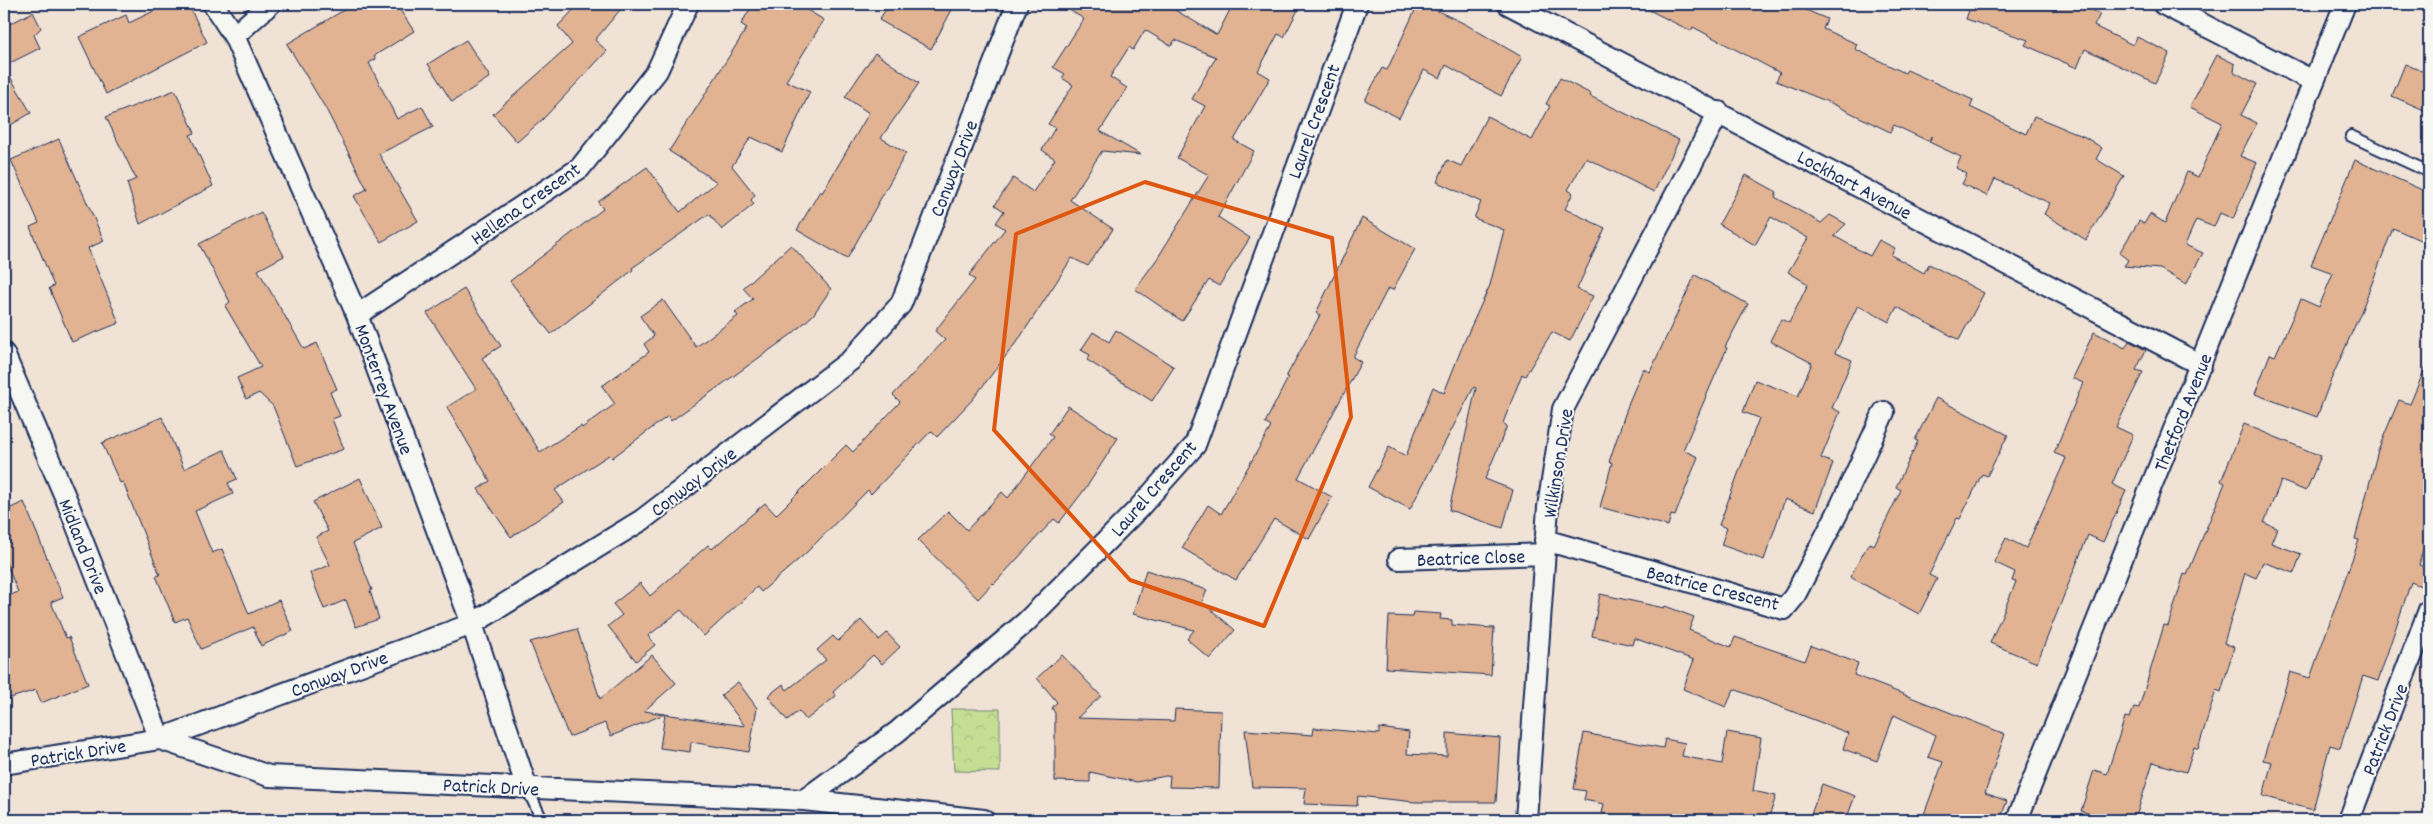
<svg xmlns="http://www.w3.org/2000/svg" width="2433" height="824" font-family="Dekko,sans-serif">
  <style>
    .park { fill: url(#park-crowns); stroke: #708679 }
    .building { fill: #e1b392; stroke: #1b2f5e }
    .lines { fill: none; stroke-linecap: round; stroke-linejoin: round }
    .lane-casing { stroke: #1b2f5e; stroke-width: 14 }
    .street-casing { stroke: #1b2f5e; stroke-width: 24 }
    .lane { stroke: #f6f6f2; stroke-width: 10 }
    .street { stroke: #f6f6f2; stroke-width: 20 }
    .marked { fill: none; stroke: #de5710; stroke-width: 4; stroke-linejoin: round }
    .labels { text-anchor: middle; stroke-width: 4; stroke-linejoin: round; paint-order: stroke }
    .street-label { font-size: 20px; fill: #1b2f5e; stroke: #f6f6f2 }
  </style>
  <defs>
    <pattern id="park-crowns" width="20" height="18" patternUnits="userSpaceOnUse" patternTransform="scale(1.25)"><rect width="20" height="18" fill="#c6de94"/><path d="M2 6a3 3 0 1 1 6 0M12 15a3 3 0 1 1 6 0" fill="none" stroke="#aabf82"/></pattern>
  </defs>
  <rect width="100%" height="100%" fill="#f0e2d5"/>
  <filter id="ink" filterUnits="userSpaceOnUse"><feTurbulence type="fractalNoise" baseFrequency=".02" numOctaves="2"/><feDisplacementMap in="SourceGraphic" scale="10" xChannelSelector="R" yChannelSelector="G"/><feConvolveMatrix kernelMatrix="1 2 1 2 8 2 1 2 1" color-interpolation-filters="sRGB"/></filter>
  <g filter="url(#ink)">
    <!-- park -->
    <path class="park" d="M 951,709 L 1000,709 L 1000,772 L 954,771 Z"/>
    <!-- building -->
    <path class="building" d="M 168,4 L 188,4 L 207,42 L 106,94 L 79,37 L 126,15 L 129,23 Z
      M 354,4 L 396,4 L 414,31 L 374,56 L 376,59 L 369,63 L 397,119 L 422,106 L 433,127 L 379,154 L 418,221 L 381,242 L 354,196 L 367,189 L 326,109 L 287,44 Z
      M 579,4 L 625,4 L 595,40 L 607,51 L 542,120 L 517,142 L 493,114 L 572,44 L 558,26 Z
      M 753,4 L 797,4 L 824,20 L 786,81 L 810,92 L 782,152 L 751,137 L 732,166 L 755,195 L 751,200 L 754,204 L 722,230 L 709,214 L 632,268 L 633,270 L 551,334 L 510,281 L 603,209 L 598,202 L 647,167 L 680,212 L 717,182 L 669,151 L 747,28 L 741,24 Z
      M 889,4 L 955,4 L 931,49 L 879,20 Z
      M 1060,4 L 1165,4 L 1217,35 L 1233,4 L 1301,4 L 1284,37 L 1278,34 L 1258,71 L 1270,78 L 1234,140 L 1254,151 L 1218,217 L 1250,238 L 1219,286 L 1209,280 L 1182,321 L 1135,289 L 1157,259 L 1209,175 L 1177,158 L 1205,106 L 1192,99 L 1216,57 L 1175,40 L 1171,46 L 1145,30 L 1133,50 L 1129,47 L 1110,77 L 1127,88 L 1100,131 L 1141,155 L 1102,151 L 1070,200 L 1113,229 L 1088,266 L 1072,258 L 1021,336 L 973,399 L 937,437 L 931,431 L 871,494 L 868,490 L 805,554 L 761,592 L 757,587 L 704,636 L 681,610 L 648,636 L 655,645 L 636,661 L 608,626 L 622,615 L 613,604 L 640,583 L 650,596 L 708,545 L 712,549 L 765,503 L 776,515 L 846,445 L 853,452 L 900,402 L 893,395 L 945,340 L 935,331 L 975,280 L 969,275 L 1005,229 L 996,223 L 1004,211 L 995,205 L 1013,178 L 1033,192 L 1055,159 L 1042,150 L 1055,128 L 1048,124 L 1073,85 L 1062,78 L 1065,74 L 1053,67 L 1084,19 Z
      M 1418,4 L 1423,4 L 1465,24 L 1522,57 L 1501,96 L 1446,65 L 1440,78 L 1424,70 L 1399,118 L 1365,100 L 1382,68 L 1387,70 Z
      M 1637,4 L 1792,4 L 1827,19 L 1823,29 L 1857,44 L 1855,49 L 1905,73 L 1907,70 L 1973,100 L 1970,107 L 2026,134 L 2034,116 L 2085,137 L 2102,148 L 2096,159 L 2124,176 L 2086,240 L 2044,214 L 2050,203 L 1995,179 L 1987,196 L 1962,184 L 1967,174 L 1956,168 L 1961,157 L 1929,142 L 1932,136 L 1928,141 L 1894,125 L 1890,132 L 1831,103 L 1776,81 L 1780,73 L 1693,27 L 1691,31 Z
      M 1971,4 L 2076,4 L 2100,14 L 2094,26 L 2133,45 L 2137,37 L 2170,53 L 2155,83 L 2085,49 L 2077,68 L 2025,45 L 2028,40 L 1966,19 Z
      M 33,12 L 41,28 L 34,35 L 40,48 L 4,66 L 4,27 Z
      M 466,40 L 490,77 L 452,102 L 428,64 Z
      M 875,53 L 919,83 L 881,138 L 906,153 L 847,259 L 797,230 L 820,191 L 822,193 L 869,113 L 845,97 Z
      M 2217,55 L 2235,64 L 2234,72 L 2257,84 L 2241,115 L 2257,123 L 2240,156 L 2257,163 L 2233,219 L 2220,213 L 2214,227 L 2196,220 L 2185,245 L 2203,253 L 2186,284 L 2160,269 L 2124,266 L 2128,260 L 2119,253 L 2139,221 L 2144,224 L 2150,214 L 2165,223 L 2187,172 L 2198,177 L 2222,123 L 2190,107 Z
      M 2405,64 L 2429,74 L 2429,97 L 2424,110 L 2392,96 Z
      M 4,66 L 31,113 L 4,129 Z
      M 1560,78 L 1591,94 L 1590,96 L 1679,140 L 1654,192 L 1586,158 L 1568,190 L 1573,193 L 1565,209 L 1605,228 L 1577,289 L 1593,296 L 1570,341 L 1552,332 L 1525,376 L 1522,374 L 1503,423 L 1507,426 L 1485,479 L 1513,490 L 1503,528 L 1449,510 L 1476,388 L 1474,387 L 1410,509 L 1368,487 L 1389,447 L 1406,456 L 1433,387 L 1444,393 L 1464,342 L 1490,285 L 1504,230 L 1474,218 L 1481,202 L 1437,182 L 1447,160 L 1461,166 L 1487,116 L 1532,140 L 1550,106 L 1546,104 Z
      M 175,90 L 195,133 L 190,135 L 213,186 L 140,224 L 127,183 L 136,179 L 106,117 Z
      M 59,139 L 104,241 L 88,248 L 119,323 L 72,342 L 49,288 L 54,286 L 30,227 L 39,223 L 11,160 Z
      M 2355,160 L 2429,193 L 2429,244 L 2393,228 L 2361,312 L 2330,382 L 2317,417 L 2255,394 L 2270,354 L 2275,356 L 2301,299 L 2319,307 L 2333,273 L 2311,265 Z
      M 1746,175 L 1777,192 L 1775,197 L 1821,223 L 1830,215 L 1846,224 L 1834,236 L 1870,256 L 1879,240 L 1895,248 L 1891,255 L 1924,273 L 1929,264 L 1984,293 L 1959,340 L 1897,307 L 1889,322 L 1858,305 L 1835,353 L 1852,360 L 1832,408 L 1840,412 L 1821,458 L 1833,463 L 1815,511 L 1785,499 L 1764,560 L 1721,545 L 1727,528 L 1719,525 L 1759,418 L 1743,412 L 1755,380 L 1798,396 L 1812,363 L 1770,341 L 1781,319 L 1789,323 L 1808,284 L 1788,272 L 1808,238 L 1771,217 L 1755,245 L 1719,224 Z
      M 261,212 L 284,256 L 258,270 L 304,349 L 317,343 L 337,389 L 330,392 L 340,416 L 332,419 L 344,449 L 297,466 L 273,406 L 259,393 L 246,399 L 237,378 L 261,367 L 225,306 L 230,302 L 199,244 Z
      M 1362,218 L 1415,249 L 1393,290 L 1388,288 L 1353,357 L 1361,362 L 1298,478 L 1332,497 L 1309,539 L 1274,519 L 1236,580 L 1182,548 L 1208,505 L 1221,514 L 1271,427 L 1265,423 L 1288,378 L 1286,377 L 1320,315 L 1316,313 Z
      M 791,245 L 831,289 L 813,315 L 792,334 L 671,421 L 668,416 L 612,458 L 609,455 L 555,490 L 564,502 L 511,537 L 478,489 L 490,481 L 447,407 L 476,389 L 427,313 L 464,289 L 501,346 L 482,358 L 540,452 L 581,426 L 582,428 L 615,404 L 602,386 L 649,352 L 644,344 L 654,336 L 640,316 L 663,300 L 696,347 L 738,316 L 735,312 L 753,299 L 743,288 Z
      M 1695,275 L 1748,304 L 1725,347 L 1727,348 L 1683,450 L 1698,457 L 1675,516 L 1671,515 L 1668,526 L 1600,507 L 1612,463 L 1609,462 L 1629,402 L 1643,369 L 1650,372 Z
      M 1116,330 L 1174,367 L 1152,401 L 1087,360 L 1090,355 L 1081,350 L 1093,332 L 1109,342 Z
      M 2094,332 L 2125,348 L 2129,341 L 2146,350 L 2136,370 L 2143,372 L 2116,427 L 2133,435 L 2112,484 L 2126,491 L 2103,542 L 2088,535 L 2037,663 L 1990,643 L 2016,582 L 2012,581 L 2015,572 L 1994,562 L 2006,538 L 2026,548 L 2066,458 L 2054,453 L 2083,383 L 2072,378 Z
      M 2429,359 L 2429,525 L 2419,565 L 2427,568 L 2421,586 L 2411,582 L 2378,681 L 2363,676 L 2340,748 L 2330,745 L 2313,810 L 2263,796 L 2272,762 L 2263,760 L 2290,672 L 2310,678 L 2359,540 L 2355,539 L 2378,450 L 2399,400 L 2410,404 Z
      M 1936,398 L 2008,435 L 1987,476 L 1982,474 L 1960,519 L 1957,518 L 1929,575 L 1937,579 L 1919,614 L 1850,577 L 1869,543 L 1874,545 L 1901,490 L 1896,487 L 1918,441 L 1915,440 Z
      M 1068,406 L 1118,438 L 1088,485 L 1059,523 L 1054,519 L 994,584 L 993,583 L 978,599 L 918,540 L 948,511 L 967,530 L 1002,492 L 1008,498 L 1053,437 L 1049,434 Z
      M 162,417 L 184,469 L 224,450 L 237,479 L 228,483 L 233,494 L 195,511 L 212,553 L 222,549 L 249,614 L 279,600 L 293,631 L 261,646 L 253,627 L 201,649 L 187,617 L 175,622 L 156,576 L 160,575 L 123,482 L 120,483 L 102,443 Z
      M 2244,424 L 2321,456 L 2306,491 L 2281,481 L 2264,523 L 2277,528 L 2271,543 L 2301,554 L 2294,573 L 2263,562 L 2256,578 L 2245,573 L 2224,643 L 2234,647 L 2221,692 L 2216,690 L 2198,749 L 2194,747 L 2186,772 L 2153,762 L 2135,820 L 2109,820 L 2081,811 L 2094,770 L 2107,774 L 2125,717 L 2130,718 L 2134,707 L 2139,708 L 2164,625 L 2168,626 L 2184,574 L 2187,575 L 2225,483 L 2221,481 Z
      M 360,478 L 382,528 L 353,543 L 372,590 L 370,591 L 379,619 L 356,627 L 346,600 L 324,609 L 310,573 L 330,565 L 316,537 L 328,531 L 313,502 Z
      M 24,502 L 63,597 L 51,602 L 66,638 L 69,637 L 88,684 L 41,703 L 36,690 L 4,700 L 4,598 L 18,592 L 4,558 L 4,511 Z
      M 1146,570 L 1207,590 L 1202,602 L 1235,630 L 1210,659 L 1187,639 L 1194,630 L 1133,614 Z
      M 1600,594 L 1664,608 L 1665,606 L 1694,617 L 1689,630 L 1731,647 L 1735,637 L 1805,661 L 1811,646 L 1858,663 L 1854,675 L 2005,734 L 1985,793 L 2007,801 L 2000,820 L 1922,820 L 1943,762 L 1928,757 L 1936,735 L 1894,715 L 1877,761 L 1843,749 L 1848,733 L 1734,689 L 1726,707 L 1683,689 L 1694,660 L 1634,638 L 1632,645 L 1592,636 Z
      M 1413,612 L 1441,614 L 1440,619 L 1452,620 L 1452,625 L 1494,628 L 1491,675 L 1386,668 L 1389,616 L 1412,617 Z
      M 861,620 L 879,640 L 887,633 L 900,647 L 882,664 L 873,655 L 833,692 L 836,696 L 806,720 L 799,711 L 787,720 L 768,696 L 783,684 L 787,690 L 826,660 L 817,650 L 833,636 L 838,641 Z
      M 577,629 L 600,699 L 652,655 L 676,683 L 644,711 L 745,726 L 721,695 L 738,682 L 757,708 L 749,752 L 691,742 L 690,752 L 660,748 L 665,714 L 611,736 L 605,723 L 569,737 L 530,642 Z
      M 1062,655 L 1101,696 L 1077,718 L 1174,721 L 1175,709 L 1221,711 L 1219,788 L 1169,787 L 1170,775 L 1137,782 L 1090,772 L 1090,782 L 1055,781 L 1055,713 L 1052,708 L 1057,702 L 1037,678 Z
      M 1314,728 L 1379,734 L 1379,728 L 1409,732 L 1407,754 L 1447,756 L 1447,733 L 1500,738 L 1496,802 L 1415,802 L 1358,796 L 1357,806 L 1304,804 L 1306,788 L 1252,787 L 1245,730 L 1313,735 Z
      M 1727,732 L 1761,738 L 1753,791 L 1776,796 L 1768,820 L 1643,820 L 1602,813 L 1604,804 L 1584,800 L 1586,791 L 1574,789 L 1584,733 L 1663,748 L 1665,739 L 1685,743 L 1682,756 L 1722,764 Z
      M 1822,784 L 1855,796 L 1846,820 L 1809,820 Z"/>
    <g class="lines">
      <!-- lane casing -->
      <g class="lane-casing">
        <path id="lane" d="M 2351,136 L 2429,172
          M 527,788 L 542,820"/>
      </g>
      <!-- street casing -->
      <g class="street-casing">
        <path id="street" d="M 213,4 L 234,36 L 357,315 L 472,624 L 527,788
          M 1508,4 L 2201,365
          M 2163,4 L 2313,81
          M 234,36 L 270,4
          M 357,315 L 580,168 L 657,71 L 688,4
          M 4,354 L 67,501 L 160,739
          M 1545,540 L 1784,609 L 1794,597 L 1837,514 L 1884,412
          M 1399,559 L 1544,554
          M 160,739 L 472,624 L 642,520 L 851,360 L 901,304 L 1017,4
          M 4,764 L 160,739 L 269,776 L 804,800 L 984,820
          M 804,800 L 897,732 L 1026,622 L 1138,509 L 1195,445 L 1357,4
          M 1526,820 L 1548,507 L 1563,409 L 1719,112
          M 2017,820 L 2345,4
          M 2349,820 L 2429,610"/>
      </g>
      <!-- lane -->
      <use href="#lane" class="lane"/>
      <!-- street -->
      <use href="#street" class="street"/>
    </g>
  </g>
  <!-- marked area -->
  <path class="marked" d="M 1145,182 L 1332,238 L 1351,417 L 1264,626 L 1130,580 L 994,430 L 1016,234 Z"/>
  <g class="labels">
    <!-- street labels -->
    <g class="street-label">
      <text transform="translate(1313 121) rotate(-70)" y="7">Laurel Crescent</text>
      <text transform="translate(953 168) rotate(-69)" y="7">Conway Drive</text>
      <text transform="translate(1855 184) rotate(28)" y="7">Lockhart Avenue</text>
      <text transform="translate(525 203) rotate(-35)" y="7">Hellena Crescent</text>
      <text transform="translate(385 389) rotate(70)" y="7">Monterrey Avenue</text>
      <text transform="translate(2182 412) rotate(-68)" y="7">Thetford Avenue</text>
      <text transform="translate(1557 463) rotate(-81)" y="7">Wilkinson Drive</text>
      <text transform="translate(693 481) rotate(-37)" y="7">Conway Drive</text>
      <text transform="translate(1153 488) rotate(-49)" y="7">Laurel Crescent</text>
      <text transform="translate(84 546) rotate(68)" y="7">Midland Drive</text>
      <text transform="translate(1471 557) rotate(-2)" y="7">Beatrice Close</text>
      <text transform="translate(1713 587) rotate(14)" y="7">Beatrice Crescent</text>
      <text transform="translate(339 673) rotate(-20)" y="7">Conway Drive</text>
      <text transform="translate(2384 729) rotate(-69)" y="7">Patrick Drive</text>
      <text transform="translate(78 752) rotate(-9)" y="7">Patrick Drive</text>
      <text transform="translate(491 786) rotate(3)" y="7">Patrick Drive</text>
    </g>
  </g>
  <!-- margin -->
  <rect width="2433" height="824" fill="none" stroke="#f6f6f2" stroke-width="20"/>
  <rect x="10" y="10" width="2413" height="804" fill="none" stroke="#1b2f5e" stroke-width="2" filter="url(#ink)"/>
</svg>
